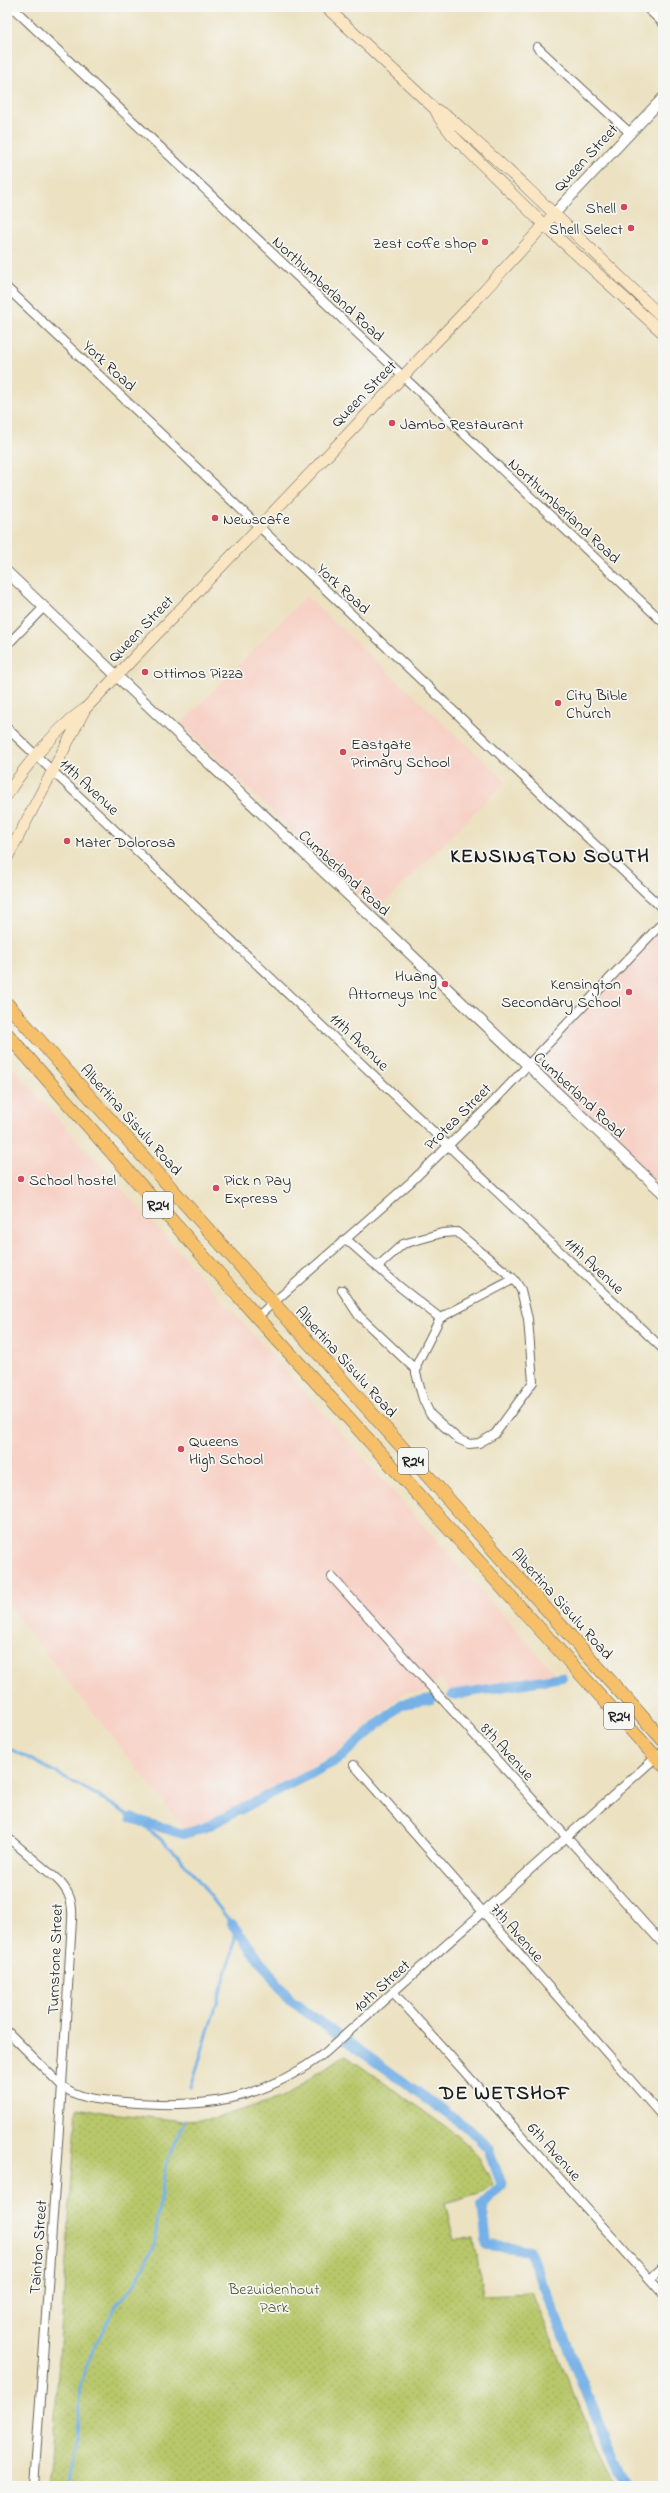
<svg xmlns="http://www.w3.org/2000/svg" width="670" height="2493" font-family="'Indie Flower',sans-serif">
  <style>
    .built { fill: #f7d1c6 }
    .park { fill: url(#park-dots); stroke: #6a7242 }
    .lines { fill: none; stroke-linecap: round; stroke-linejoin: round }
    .stream { stroke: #75b0e6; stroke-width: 3 }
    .canal { stroke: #75b0e6; stroke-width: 10 }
    .minor-casing { stroke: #656156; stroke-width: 10 }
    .tertiary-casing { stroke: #656156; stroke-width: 12 }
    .secondary-casing { stroke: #656156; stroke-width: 12 }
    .primary-casing { stroke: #656156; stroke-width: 14 }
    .minor { stroke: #fff; stroke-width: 8 }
    .tertiary { stroke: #fff; stroke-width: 10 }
    .secondary { stroke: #fbe6c4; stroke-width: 11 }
    .primary { stroke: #f6c06b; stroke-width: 13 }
    .poi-dot { fill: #d1495b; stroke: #f6f6f2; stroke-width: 1.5 }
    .labels { text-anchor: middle; stroke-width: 3.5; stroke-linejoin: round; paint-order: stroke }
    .shield { fill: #f6f6f2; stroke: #5d5d5c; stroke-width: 1 }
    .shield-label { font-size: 15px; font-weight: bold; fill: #1c1c1c }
    .street-label { font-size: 16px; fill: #1c1c1c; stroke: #f6f6f2 }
    .poi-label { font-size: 16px; fill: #1c1c1c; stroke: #f6f6f2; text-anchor: start }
    .park-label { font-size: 16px; fill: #525837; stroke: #f6f6f2 }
    .district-label { font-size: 20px; font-weight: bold; letter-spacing: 1px; fill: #1c1c1c; stroke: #f6f6f2 }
  </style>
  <defs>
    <pattern id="park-dots" width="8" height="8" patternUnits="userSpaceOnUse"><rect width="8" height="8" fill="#b7c769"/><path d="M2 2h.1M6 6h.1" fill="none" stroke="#9daa5a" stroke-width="1.8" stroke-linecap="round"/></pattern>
  </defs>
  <rect width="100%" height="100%" fill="#f6f6f2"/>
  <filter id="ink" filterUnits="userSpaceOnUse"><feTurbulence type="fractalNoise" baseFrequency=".025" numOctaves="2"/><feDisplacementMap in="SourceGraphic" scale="8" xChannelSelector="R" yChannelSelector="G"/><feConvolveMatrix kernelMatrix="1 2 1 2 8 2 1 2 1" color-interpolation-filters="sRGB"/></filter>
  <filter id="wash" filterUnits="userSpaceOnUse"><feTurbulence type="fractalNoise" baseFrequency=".012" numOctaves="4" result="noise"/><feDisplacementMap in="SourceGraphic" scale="16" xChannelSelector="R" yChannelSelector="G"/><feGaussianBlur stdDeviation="0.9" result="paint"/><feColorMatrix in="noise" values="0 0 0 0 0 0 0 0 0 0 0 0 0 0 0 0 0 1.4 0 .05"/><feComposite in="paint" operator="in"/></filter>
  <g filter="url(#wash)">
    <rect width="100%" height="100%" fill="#ece2c2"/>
    <!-- built -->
    <path class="built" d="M 306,596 L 506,781 L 376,912 L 181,724 Z
      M 663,921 L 663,1191 L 525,1063 Z
      M 7,1062 L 217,1294 L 555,1673 L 451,1692 L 439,1678 L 423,1693 L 405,1692 L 334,1754 L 189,1834 L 7,1604 Z"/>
    <!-- park -->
    <path class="park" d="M 345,2055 L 457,2135 L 477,2154 L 493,2184 L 479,2194 L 445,2204 L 454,2239 L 474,2238 L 483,2295 L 532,2293 L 596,2446 L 616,2486 L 47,2486 L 51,2472 L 77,2107 L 109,2113 L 184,2121 L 214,2119 L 283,2097 Z"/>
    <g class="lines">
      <!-- stream -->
      <path class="stream" d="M 7,1747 C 59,1774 112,1800 158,1837 C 186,1859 210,1897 232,1924 L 235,1937 L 232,1954 L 191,2087
        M 67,2486 L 77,2434 L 80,2385 L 96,2344 L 116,2306 L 135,2285 L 154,2245 L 165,2168 L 184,2121"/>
      <!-- canal -->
      <path class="canal" d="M 452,1695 L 562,1677
        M 131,1818 L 183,1834 L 204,1828 L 337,1760 L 402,1704 L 432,1699
        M 232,1924 L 291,2001 L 469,2129 L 488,2148 L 502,2185 L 482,2205 L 487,2245 L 529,2250 L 613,2459 L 618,2471 L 630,2486"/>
    </g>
  </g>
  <g filter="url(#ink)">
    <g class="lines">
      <!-- minor casing -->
      <g class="minor-casing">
        <path id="minor" d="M 12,7 L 663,622
          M 646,7 L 663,23
          M 537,47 L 630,133
          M 7,288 L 663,909
          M 11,641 L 44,607
          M 7,728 L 663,1349
          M 346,1239 L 400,1287 L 440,1318
          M 377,1267 L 403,1244 L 442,1233 L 457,1232 L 514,1279 L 521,1290 L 528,1319 L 533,1382 L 495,1434 L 479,1443 L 469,1444 L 458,1439 L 430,1414 L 423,1399 L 416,1373 L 417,1364 L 440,1318 L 514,1279
          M 342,1290 L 359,1316 L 415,1369
          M 257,1317 L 412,1181 L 494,1101 L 663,922
          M 332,1577 L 663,1944
          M 354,1765 L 663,2117
          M 7,1837 L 58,1880 C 70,1892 73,1903 72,1920 L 62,2086 C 80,2100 103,2100 125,2102 C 204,2109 260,2102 326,2052 L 663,1751
          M 393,1992 L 663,2294
          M 7,2031 L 62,2086 L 34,2486
          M 650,2279 L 663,2267"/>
      </g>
      <!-- tertiary casing -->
      <g class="tertiary-casing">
        <path id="tertiary" d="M 554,214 L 663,98
          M 7,572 L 663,1193"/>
      </g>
      <!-- secondary casing -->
      <g class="secondary-casing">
        <path id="secondary" d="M 326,7 L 435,109 L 450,118 L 523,184 L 663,318
          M 435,109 L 440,119 L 452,135 L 544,225 L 663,333
          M 7,795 C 22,769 60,725 85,709 L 475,301 L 554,214
          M 7,858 L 84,711"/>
      </g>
      <!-- primary casing -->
      <g class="primary-casing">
        <path id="primary" d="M 7,1004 L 663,1740
          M 7,1034 L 257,1317 L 663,1765"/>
      </g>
      <!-- minor -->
      <use href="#minor" class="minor"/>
      <!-- tertiary -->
      <use href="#tertiary" class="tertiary"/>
      <!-- secondary -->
      <use href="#secondary" class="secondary"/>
      <!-- primary -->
      <use href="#primary" class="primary"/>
    </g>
  </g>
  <!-- markers -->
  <g class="poi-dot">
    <circle cx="624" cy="207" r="4"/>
    <circle cx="631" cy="228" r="4"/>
    <circle cx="485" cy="242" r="4"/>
    <circle cx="392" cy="423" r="4"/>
    <circle cx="215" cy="518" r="4"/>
    <circle cx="145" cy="672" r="4"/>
    <circle cx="558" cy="703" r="4"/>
    <circle cx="343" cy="752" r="4"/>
    <circle cx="67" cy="841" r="4"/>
    <circle cx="445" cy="984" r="4"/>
    <circle cx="629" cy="992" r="4"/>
    <circle cx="21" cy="1179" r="4"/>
    <circle cx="216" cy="1188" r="4"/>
    <circle cx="181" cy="1449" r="4"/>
  </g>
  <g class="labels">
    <!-- shield labels -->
    <g class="shield">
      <rect x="143" y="1192" width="30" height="26" rx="3"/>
      <rect x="398" y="1448" width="30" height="26" rx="3"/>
      <rect x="604" y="1703" width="30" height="26" rx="3"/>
    </g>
    <g class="shield-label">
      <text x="158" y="1210">R24</text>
      <text x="413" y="1466">R24</text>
      <text x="619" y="1721">R24</text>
    </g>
    <!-- street labels -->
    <g class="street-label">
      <text transform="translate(585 157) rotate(-47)" y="6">Queen Street</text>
      <text transform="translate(329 288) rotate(43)" y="6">Northumberland Road</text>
      <text transform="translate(110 365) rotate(43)" y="6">York Road</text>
      <text transform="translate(363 393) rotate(-46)" y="6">Queen Street</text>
      <text transform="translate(565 510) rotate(43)" y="6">Northumberland Road</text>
      <text transform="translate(344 588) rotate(43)" y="6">York Road</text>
      <text transform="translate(140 628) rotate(-46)" y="6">Queen Street</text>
      <text transform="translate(90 786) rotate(43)" y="6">11th Avenue</text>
      <text transform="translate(345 872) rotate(43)" y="6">Cumberland Road</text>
      <text transform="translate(360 1041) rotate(44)" y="6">11th Avenue</text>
      <text transform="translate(580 1094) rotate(43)" y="6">Cumberland Road</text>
      <text transform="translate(457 1116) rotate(-45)" y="6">Protea Street</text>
      <text transform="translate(132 1119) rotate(48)" y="6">Albertina Sisulu Road</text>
      <text transform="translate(595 1265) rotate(43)" y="6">11th Avenue</text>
      <text transform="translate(347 1361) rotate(48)" y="6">Albertina Sisulu Road</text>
      <text transform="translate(563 1603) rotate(48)" y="6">Albertina Sisulu Road</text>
      <text transform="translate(508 1751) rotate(48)" y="6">8th Avenue</text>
      <text transform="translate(518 1932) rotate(49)" y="6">7th Avenue</text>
      <text transform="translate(54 1959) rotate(-88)" y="6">Turnstone Street</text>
      <text transform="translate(381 1985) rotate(-42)" y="6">10th Street</text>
      <text transform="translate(555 2151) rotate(48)" y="6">6th Avenue</text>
      <text transform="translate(37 2247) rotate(-86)" y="6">Tainton Street</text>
    </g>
    <!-- poi labels -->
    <g class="poi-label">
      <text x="616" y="213" text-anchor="end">Shell</text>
      <text x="623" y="234" text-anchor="end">Shell Select</text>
      <text x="477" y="248" text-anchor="end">Zest coffe shop</text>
      <text x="400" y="429">Jambo Restaurant</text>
      <text x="223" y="524">Newscafe</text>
      <text x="153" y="678">Ottimos Pizza</text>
      <text x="566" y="700">City Bible<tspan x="566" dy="18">Church</tspan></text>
      <text x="351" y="749">Eastgate<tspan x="351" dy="18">Primary School</tspan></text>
      <text x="75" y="847">Mater Dolorosa</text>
      <text x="437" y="981" text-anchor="end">Huang<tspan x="437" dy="18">Attorneys Inc</tspan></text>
      <text x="621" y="989" text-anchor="end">Kensington<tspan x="621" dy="18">Secondary School</tspan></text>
      <text x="29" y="1185">School hostel</text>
      <text x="224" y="1185">Pick n Pay<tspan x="224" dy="18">Express</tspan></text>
      <text x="189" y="1446">Queens<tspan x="189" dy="18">High School</tspan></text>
    </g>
    <!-- park labels -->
    <g class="park-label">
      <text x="274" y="2294">Bezuidenhout<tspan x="274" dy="18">Park</tspan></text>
    </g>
    <!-- district labels -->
    <g class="district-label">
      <text x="550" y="862">KENSINGTON SOUTH</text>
      <text x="505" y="2099">DE WETSHOF</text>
    </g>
  </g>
  <!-- margin -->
  <rect width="670" height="2493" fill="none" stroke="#f6f6f2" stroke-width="24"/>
</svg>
